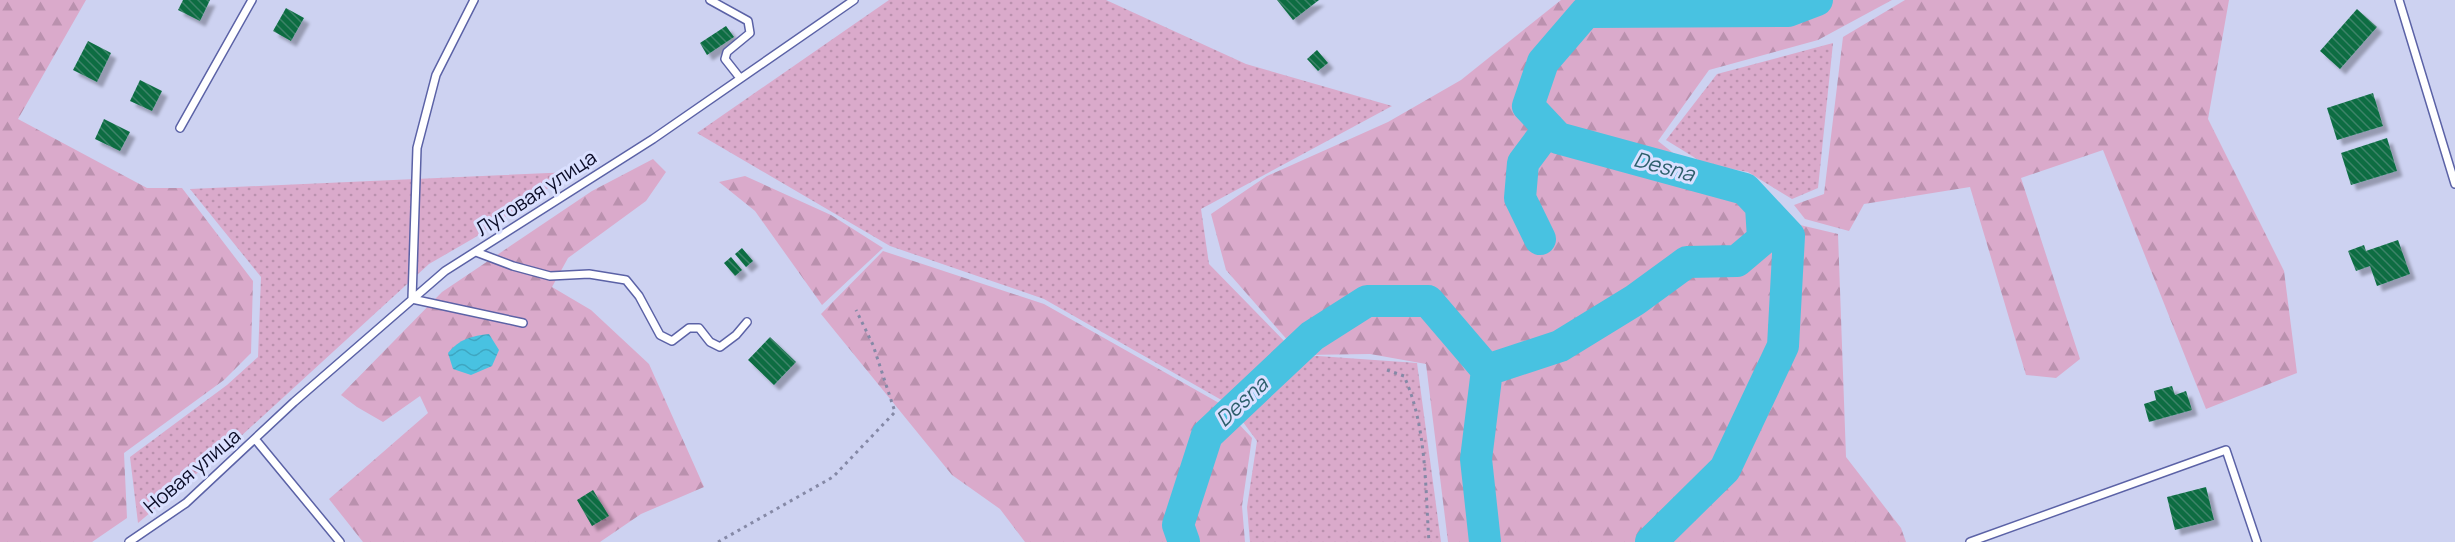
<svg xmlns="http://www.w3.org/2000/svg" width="2455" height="542" font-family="Manrope,sans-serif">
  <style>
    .grass { fill: url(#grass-dots) }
    .forest { fill: url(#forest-firs) }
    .water { fill: url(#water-waves) }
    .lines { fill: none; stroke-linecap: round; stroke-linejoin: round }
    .river { stroke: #48c2e1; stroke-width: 32 }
    .building { fill: url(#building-back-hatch); filter: url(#shadow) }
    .service-casing { stroke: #5b62a6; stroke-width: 10 }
    .path { stroke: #8589a6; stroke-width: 3; stroke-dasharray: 3 4.5; stroke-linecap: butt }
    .service { stroke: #fff; stroke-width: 7 }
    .labels { text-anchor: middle; stroke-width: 6; stroke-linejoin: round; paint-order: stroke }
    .street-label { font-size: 20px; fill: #0b0c27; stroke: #dae0ff }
    .water-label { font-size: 21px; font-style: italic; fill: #2d5f6c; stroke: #dae0ff }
  </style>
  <defs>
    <pattern id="grass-dots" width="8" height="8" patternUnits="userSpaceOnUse" patternTransform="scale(1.5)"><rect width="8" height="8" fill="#daaacb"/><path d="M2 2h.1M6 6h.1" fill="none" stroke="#ba91ae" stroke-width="1.8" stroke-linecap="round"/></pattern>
    <pattern id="forest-firs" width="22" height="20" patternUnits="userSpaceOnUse" patternTransform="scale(1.5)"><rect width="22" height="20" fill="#daaacb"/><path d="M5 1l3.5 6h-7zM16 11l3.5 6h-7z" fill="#ba91ae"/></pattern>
    <pattern id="water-waves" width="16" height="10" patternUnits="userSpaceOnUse" patternTransform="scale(1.5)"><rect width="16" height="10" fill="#48c2e1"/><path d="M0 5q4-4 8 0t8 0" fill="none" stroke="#3ea6c1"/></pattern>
    <pattern id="building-back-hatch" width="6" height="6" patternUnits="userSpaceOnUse" patternTransform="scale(1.5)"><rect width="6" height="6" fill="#0a6d43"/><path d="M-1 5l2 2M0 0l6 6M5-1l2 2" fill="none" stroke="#3e8368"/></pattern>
    <filter id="shadow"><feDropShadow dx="5.5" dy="5.5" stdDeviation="1.5" flood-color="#0004"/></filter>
  </defs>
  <rect width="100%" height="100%" fill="#cdd2f1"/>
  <!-- grass -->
  <path class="grass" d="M 889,0 L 1106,0 L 1246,64 L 1392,106 L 1201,209 L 1209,264 L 1289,346 L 1225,402 L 1044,299 L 890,246 L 697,133 Z
    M 1833,43 L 1818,188 L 1792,199 L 1748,172 L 1705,164 L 1666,140 L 1717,74 Z
    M 572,172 L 474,238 L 429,264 L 240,437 L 138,523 L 130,457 L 227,385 L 258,357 L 261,277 L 190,189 Z
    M 1304,355 L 1417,363 L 1441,542 L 1250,542 L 1247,507 L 1257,441 L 1240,418 Z"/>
  <!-- forest -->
  <path class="forest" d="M 0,0 L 86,0 L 18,119 L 147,188 L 182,188 L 253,281 L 251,353 L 224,380 L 124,453 L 127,518 L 92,542 L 0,542 Z
    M 1561,0 L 1892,0 L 1818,40 L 1709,70 L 1658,141 L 1749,213 L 1838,234 L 1846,457 L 1901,528 L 1906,542 L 1448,542 L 1426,364 L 1370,354 L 1304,355 L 1290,343 L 1226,270 L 1211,214 L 1267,176 L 1388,122 L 1461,80 Z
    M 1905,0 L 2229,0 L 2208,119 L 2284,271 L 2297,373 L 2206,409 L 2103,150 L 2021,178 L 2080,359 L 2056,378 L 2026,375 L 1970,187 L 1864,204 L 1849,231 L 1805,219 L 1794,205 L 1824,194 L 1843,37 Z
    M 653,159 L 666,172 L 646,201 L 568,258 L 552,287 L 591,310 L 649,364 L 704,487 L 641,514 L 600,542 L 363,542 L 329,499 L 428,413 L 420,396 L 383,422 L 357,407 L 341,395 L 442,292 L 592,191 Z
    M 745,176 L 831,215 L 883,248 L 822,305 L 755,211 L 719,182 Z
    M 883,251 L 1044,304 L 1219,403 L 1252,438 L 1242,506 L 1245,542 L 1025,542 L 1000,509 L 952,475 L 821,314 Z"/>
  <!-- water -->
  <path class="water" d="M 489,334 L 499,350 L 492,366 L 471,375 L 453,369 L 448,353 C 459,339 472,336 489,334 Z"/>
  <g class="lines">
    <!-- river -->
    <path class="river" d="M 1540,239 L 1520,198 L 1523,163 L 1549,128
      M 1487,370 L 1560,346 L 1635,300 L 1687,262 L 1737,261 L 1763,239 L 1761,206
      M 1184,542 L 1178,525 L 1207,435 L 1312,336 L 1367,301 L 1428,301 L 1487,370 L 1476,459 L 1485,542
      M 1651,542 L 1725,469 L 1783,346 L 1789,236 L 1745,189 L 1558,138 L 1528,106 L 1543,62 L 1586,12 L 1788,11 L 1817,0"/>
  </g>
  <!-- building -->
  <path class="building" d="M 183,0 L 210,0 L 200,21 L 178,10 Z
    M 1277,0 L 1319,0 L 1293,20 Z
    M 286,8 L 304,18 L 291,41 L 273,31 Z
    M 2357,9 L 2377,27 L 2340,69 L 2320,51 Z
    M 726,26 L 734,37 L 707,55 L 700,43 Z
    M 88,41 L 111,53 L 97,82 L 73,70 Z
    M 1317,50 L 1328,63 L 1318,71 L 1307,59 Z
    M 140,80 L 162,91 L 152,111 L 130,101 Z
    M 2373,93 L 2383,126 L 2337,140 L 2327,108 Z
    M 104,119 L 130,132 L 120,151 L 95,139 Z
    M 2387,138 L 2397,171 L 2351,185 L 2341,153 Z
    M 2398,240 L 2410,274 L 2377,286 L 2370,266 L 2356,271 L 2348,251 L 2364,245 L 2366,251 Z
    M 742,248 L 753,261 L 746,267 L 735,254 Z
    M 731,257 L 742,270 L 735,276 L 724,263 Z
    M 770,337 L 796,362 L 774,385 L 748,360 Z
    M 2172,386 L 2175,395 L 2186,391 L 2192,410 L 2149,422 L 2144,404 L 2156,400 L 2154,391 Z
    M 2206,487 L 2214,520 L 2175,530 L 2167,497 Z
    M 593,490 L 609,516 L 592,526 L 577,500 Z"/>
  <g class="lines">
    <!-- service casing -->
    <g class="service-casing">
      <path id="service" d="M 474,0 L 436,75 L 417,148 L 412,299 L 523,323
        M 710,0 L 748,21 L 750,33 L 727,52 L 725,59 L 740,78
        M 2399,0 L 2455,184
        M 180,128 L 252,0
        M 476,252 L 513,266 L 550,276 L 589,274 L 626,280 L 639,296 L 660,335 L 672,341 L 689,328 L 699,328 L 710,342 L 720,347 L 736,335 L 747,322
        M 255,439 L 340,542
        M 129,542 L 186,503 L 294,402 L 445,271 L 653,139 L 854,0
        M 1970,542 L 2226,450 L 2257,542"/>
    </g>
    <!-- path -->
    <path class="path" d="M 1387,370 L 1404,376 C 1427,427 1425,486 1429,542
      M 718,542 L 833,477 L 895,412 L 873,345 L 856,310"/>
    <!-- service -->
    <use href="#service" class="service"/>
  </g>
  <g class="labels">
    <!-- street labels -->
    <g class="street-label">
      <text transform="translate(536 193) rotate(-33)" y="7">Луговая улица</text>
      <text transform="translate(192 471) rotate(-40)" y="7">Новая улица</text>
    </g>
    <!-- water labels -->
    <g class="water-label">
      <text transform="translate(1664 167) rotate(15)" y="7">Desna</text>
      <text transform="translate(1242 402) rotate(-43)" y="7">Desna</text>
    </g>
  </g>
</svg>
